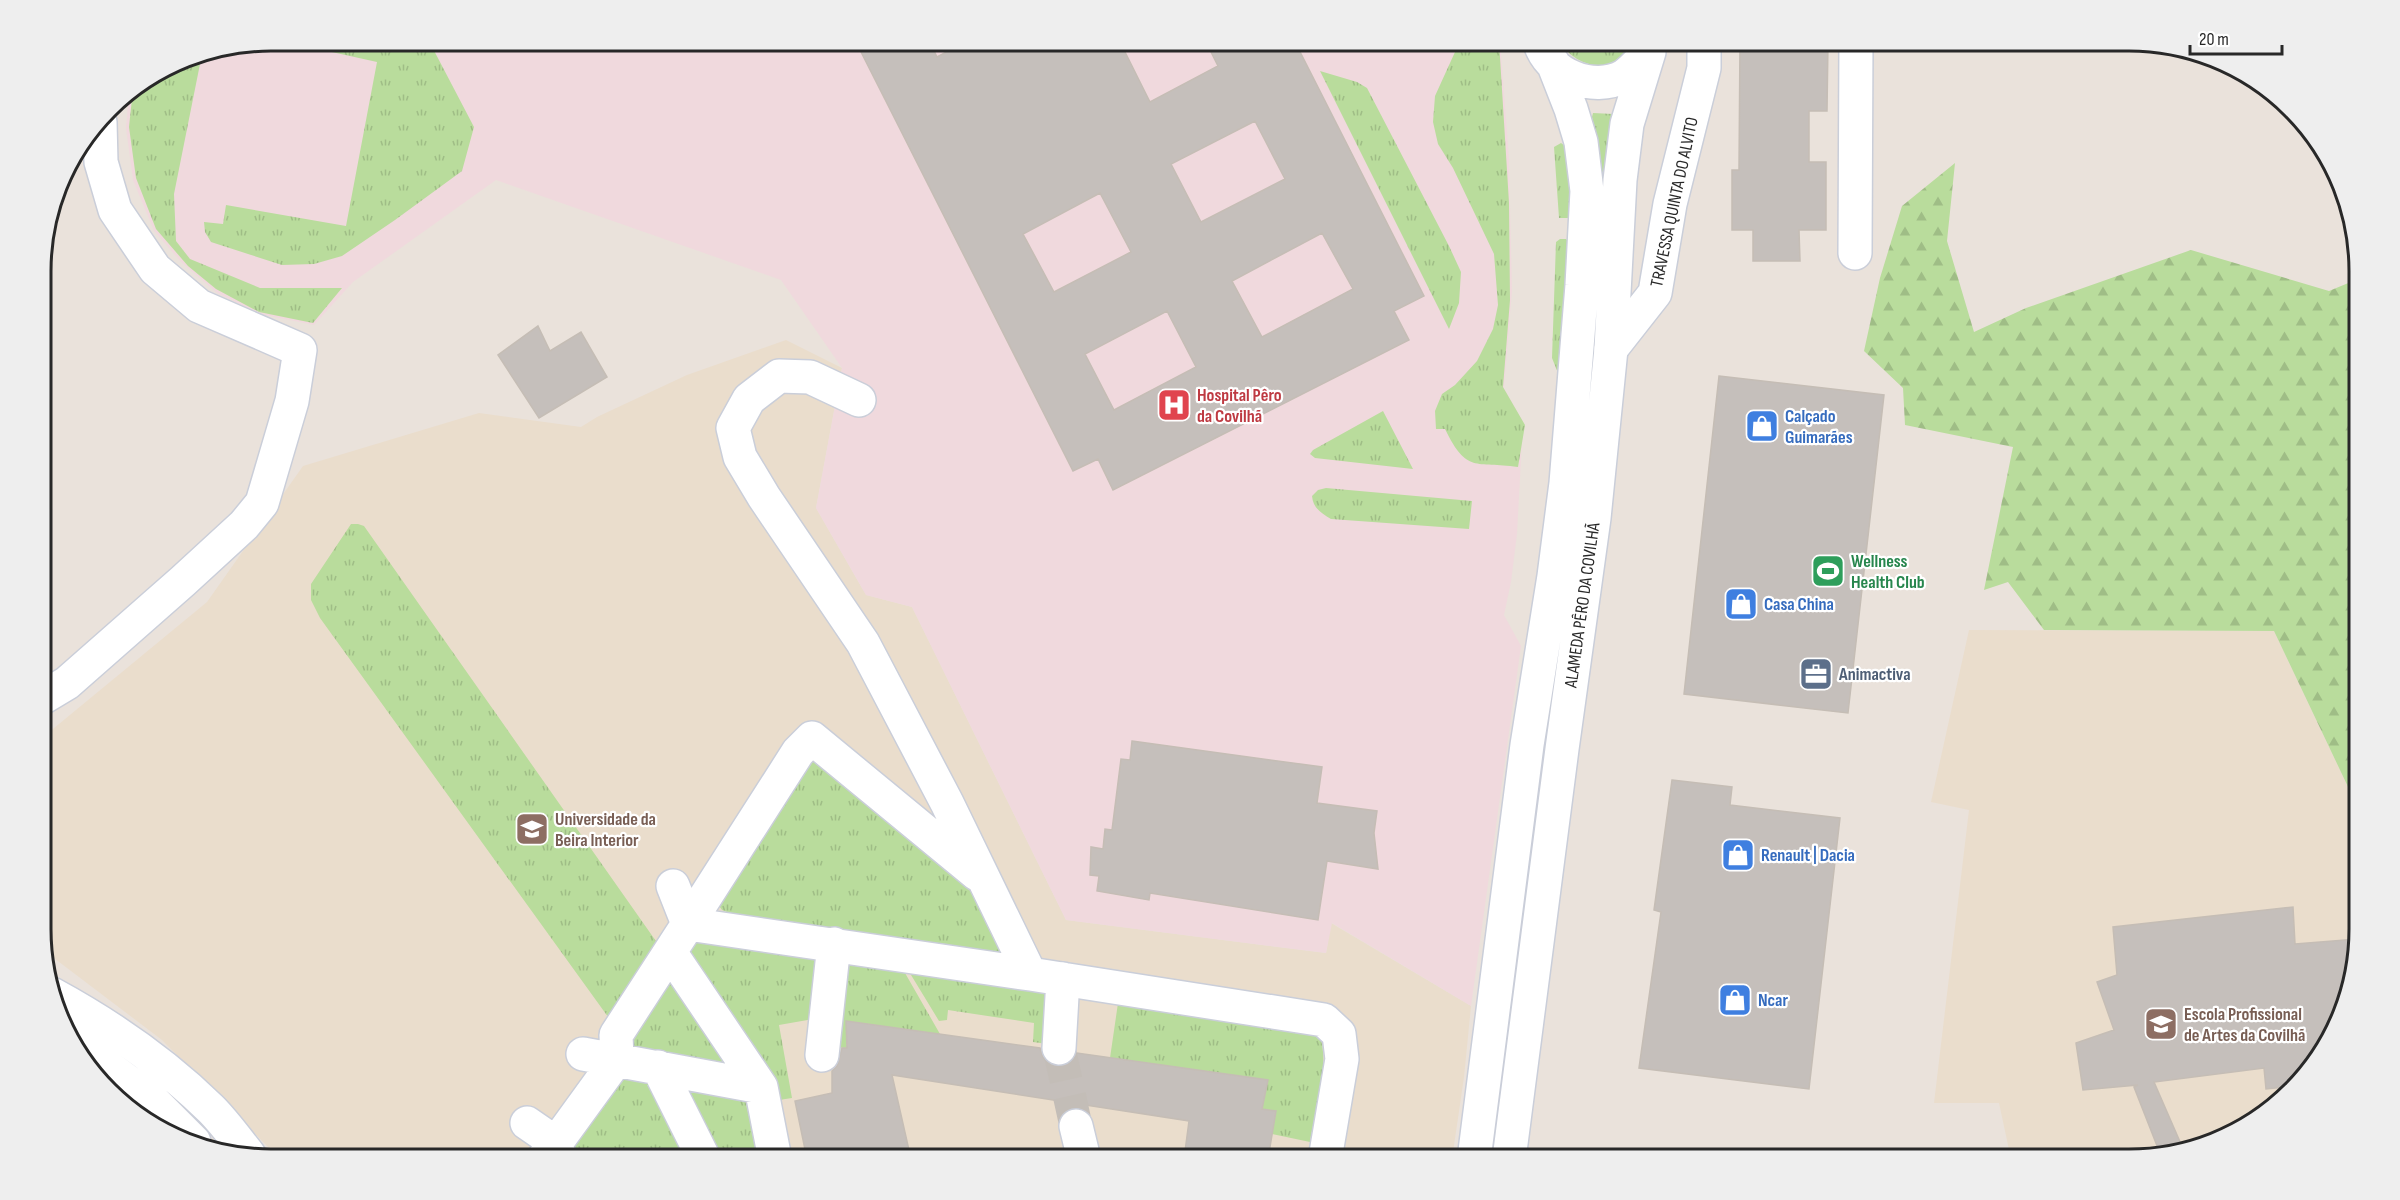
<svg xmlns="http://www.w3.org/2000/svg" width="2400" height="1200" font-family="'Sofia Sans Condensed',sans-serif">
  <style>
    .education { fill: #eaddcc }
    .medical { fill: #f0d9dd }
    .grass { fill: url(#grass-tufts) }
    .forest { fill: url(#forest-firs) }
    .building { fill: #c5bfbb; stroke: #c5bdb5; stroke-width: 1.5; fill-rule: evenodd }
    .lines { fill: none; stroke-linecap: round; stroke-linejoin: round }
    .street-tunnel { stroke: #c3bdb7; stroke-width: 33; stroke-dasharray: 33 16; stroke-linecap: butt }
    .street-casing { stroke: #caced9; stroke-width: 36 }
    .secondary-casing { stroke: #caced9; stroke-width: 36 }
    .street { stroke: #fff; stroke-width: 33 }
    .secondary { stroke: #fff; stroke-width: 33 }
    .labels { text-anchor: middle; stroke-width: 4.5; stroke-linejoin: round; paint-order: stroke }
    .street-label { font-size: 18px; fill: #282828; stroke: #fff }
    .health-label { font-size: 18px; font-weight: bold; fill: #be3a42; stroke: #fff; text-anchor: start }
    .shop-label { font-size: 18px; font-weight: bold; fill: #366cbe; stroke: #fff; text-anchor: start }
    .leisure-label { font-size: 18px; font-weight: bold; fill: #27864d; stroke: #fff; text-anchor: start }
    .service-label { font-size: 18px; font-weight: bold; fill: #4e5e75; stroke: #fff; text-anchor: start }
    .education-label { font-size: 18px; font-weight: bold; fill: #785e54; stroke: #fff; text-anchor: start }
    .rim { fill: none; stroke: #282828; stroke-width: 3 }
  </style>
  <defs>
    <pattern id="grass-tufts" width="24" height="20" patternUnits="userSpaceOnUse" patternTransform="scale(1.5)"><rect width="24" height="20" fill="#b9dc9c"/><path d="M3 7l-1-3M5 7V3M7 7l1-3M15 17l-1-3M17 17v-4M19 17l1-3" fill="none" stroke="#9fbd86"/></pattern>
    <pattern id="forest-firs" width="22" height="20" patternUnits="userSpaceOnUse" patternTransform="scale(1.5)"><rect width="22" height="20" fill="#b9dc9c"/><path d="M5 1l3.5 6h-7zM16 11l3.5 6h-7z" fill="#9fbd86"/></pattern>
  </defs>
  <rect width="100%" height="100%" fill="#eae2db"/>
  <!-- education -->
  <path class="education" d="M 786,340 L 842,368 L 816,508 L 866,595 L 912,607 L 1066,920 L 1326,953 L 1331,923 L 1471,1006 L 1464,1077 L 1452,1159 L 280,1159 L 162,1040 L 42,949 L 42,738 L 207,602 L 303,466 L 479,413 L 581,427 L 597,417 L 687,375 Z
    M 1969,630 L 2274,631 L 2359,810 L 2359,930 L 2336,1031 L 2302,1081 L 2257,1121 L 2203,1147 L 2144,1159 L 2011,1159 L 1999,1103 L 1934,1103 L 1969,810 L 1931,802 Z"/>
  <!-- medical -->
  <path class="medical" d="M 271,41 L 1500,41 L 1509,158 L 1512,291 L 1504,388 L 1523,422 L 1517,534 L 1511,582 L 1504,615 L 1521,646 L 1471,1006 L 1332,923 L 1326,953 L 1066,920 L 912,607 L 866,595 L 816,508 L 842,368 L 781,280 L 496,180 L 353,282 L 314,325 L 260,314 L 217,293 L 182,263 L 154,231 L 133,180 L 126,128 L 129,91 L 183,58 Z"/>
  <!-- grass -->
  <path class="grass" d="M 282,41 L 429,41 L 474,127 L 462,171 L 395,220 L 342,256 L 314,264 L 282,265 L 211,242 L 205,232 L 204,222 L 223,224 L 226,205 L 346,226 L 377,62 Z
    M 1460,41 L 1499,41 L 1509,203 L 1510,300 L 1503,387 L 1525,425 L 1518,467 C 1475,461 1467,474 1445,429 L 1436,429 L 1435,411 L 1442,394 L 1455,385 L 1477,361 L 1493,329 L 1498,305 L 1494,254 L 1453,168 L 1438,144 L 1433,122 L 1435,96 Z
    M 1559,41 L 1633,41 C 1618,77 1577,70 1559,41 Z
    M 202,54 L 174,194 L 176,241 L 190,259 L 260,288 L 342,288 L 313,323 L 259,312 L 216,289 L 188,266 L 156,229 L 136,178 L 129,127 L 133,89 L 183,58 Z
    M 1320,71 L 1357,82 L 1367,88 L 1449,246 L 1461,272 L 1459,303 L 1449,329 Z
    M 1593,113 L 1613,114 L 1607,221 L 1592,117 Z
    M 1561,143 L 1565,146 L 1572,218 L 1559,218 L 1554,147 Z
    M 1560,239 L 1566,239 L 1569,242 L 1560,378 L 1552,358 L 1556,242 Z
    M 1383,411 L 1413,469 L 1315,458 L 1310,454 L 1313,450 Z
    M 1326,488 L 1472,501 L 1469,529 L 1331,519 C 1321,513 1313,508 1312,496 L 1318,490 Z
    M 351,524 L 358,524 L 364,526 L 658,944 L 611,1021 L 320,618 L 311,600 L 311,584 Z
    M 809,752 L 977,886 L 1006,951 L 998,956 L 734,915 L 722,910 L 715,900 Z
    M 694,939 L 820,956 L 819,1018 L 779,1025 L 792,1098 L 779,1100 L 680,949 Z
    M 669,958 L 748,1071 L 649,1055 L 629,1045 Z
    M 842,960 L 901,966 L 940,1034 L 846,1021 L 847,1048 L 831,1047 Z
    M 908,970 L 1050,991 L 1047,1044 L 1033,1042 L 1034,1023 L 948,1010 L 947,1020 L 939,1021 Z
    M 1118,1003 L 1318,1032 C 1332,1061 1315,1111 1310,1142 L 1272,1134 L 1276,1111 L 1262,1109 L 1267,1080 L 1110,1058 Z
    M 618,1075 L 652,1078 L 693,1159 L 565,1159 Z
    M 675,1082 L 744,1095 L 759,1159 L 709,1159 Z"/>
  <!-- forest -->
  <path class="forest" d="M 1955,163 L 1947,241 L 1974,332 L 2026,308 L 2191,250 L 2329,291 L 2358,279 L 2359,810 L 2274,631 L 2044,630 L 2008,582 L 1984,590 L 2013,447 L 1905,425 L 1903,388 L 1864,351 L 1880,278 L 1902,206 Z"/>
  <!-- building -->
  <path class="building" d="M 855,40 L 929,40 L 937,57 L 969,40 L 1119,40 L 1150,102 L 1218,66 L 1205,40 L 1294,40 L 1424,296 L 1394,311 L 1409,340 L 1113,490 L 1098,459 L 1073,471 ZM 1255,121 L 1285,179 L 1201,222 L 1171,164 ZM 1100,193 L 1131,252 L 1054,292 L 1023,234 ZM 1322,233 L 1353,289 L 1262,337 L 1232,281 ZM 1167,311 L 1196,367 L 1114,410 L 1085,354 Z
    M 1740,40 L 1810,40 L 1810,43 L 1828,43 L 1827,111 L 1809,111 L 1809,162 L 1826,162 L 1826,230 L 1799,230 L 1800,261 L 1753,261 L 1753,230 L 1732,230 L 1732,170 L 1739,170 Z
    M 538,326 L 550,351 L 581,332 L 607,377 L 539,418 L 498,355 Z
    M 1719,376 L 1884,395 L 1848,713 L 1684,694 Z
    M 1132,741 L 1322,767 L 1317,803 L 1377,811 L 1374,833 L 1378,869 L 1327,861 L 1318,920 L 1150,893 L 1149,900 L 1097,891 L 1099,876 L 1090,875 L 1091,847 L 1103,849 L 1105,829 L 1112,830 L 1121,759 L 1130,760 Z
    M 1672,780 L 1732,787 L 1730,805 L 1840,818 L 1809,1089 L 1639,1068 L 1661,912 L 1654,910 Z
    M 2293,907 L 2295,944 L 2357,939 L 2336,1031 L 2297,1086 L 2266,1089 L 2264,1068 L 2154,1082 L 2184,1151 L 2161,1156 L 2134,1087 L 2138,1085 L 2083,1090 L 2076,1043 L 2114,1030 L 2097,982 L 2117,975 L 2113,927 Z
    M 846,1021 L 1040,1048 L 1043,1057 L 1048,1063 L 1057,1067 L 1068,1064 L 1074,1059 L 1077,1053 L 1268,1080 L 1262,1109 L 1276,1111 L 1268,1159 L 1184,1159 L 1189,1121 L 892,1075 L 911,1159 L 807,1159 L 795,1101 L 832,1093 L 832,1071 L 837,1066 L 842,1048 L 847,1048 Z"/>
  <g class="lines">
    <!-- street-tunnel -->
    <path class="street-tunnel" d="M 1059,1048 L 1076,1126"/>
    <!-- street casing -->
    <g class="street-casing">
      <path id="street" d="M 1855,253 L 1856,40
        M 1611,349 L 1655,293 L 1670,204 L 1704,68 L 1704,40
        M 859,400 L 810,377 L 779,376 L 749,399 L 733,428 L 740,457 L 764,497 L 863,643 L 947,803 L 1030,974
        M 42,698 L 67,683 L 183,581 L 244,525 L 262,503 L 292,401 L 300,350 L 199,306 L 155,269 L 115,210 L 101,162 L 100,122
        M 673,886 L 688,924 L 798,752 L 812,738 L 977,874
        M 670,952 L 761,1087 L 775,1159
        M 1059,1048 L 1063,979
        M 583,1054 L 761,1087
        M 822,1055 L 834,944
        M 658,1067 L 704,1159
        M 527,1123 L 556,1143 L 543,1159
        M 1076,1126 L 1084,1159
        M 560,1159 L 556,1143 L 617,1059 L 616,1035 L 688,924 L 1030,974 L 1324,1020 L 1339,1034 L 1342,1059 L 1325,1159"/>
    </g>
    <!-- secondary casing -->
    <g class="secondary-casing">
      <path id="secondary" d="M 1539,40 C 1548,75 1593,93 1624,76 C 1633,70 1641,60 1649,52
        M 52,994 C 109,1025 164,1063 211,1109 C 225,1123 237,1140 249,1155
        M 71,1040 L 148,1096 L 194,1142
        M 1474,1159 L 1527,745 L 1554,576 L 1566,483 L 1582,285 L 1587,191 L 1581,142 L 1571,109 L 1553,63
        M 1509,1159 L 1562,749 L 1594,518 L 1611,349 L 1620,180 L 1627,124 L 1649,52"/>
    </g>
    <!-- street -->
    <use href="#street" class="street"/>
    <!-- secondary -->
    <use href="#secondary" class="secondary"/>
  </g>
  <!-- icons -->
  <defs>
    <g id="hospital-square" transform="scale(1.725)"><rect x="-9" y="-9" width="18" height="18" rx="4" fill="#e0444e" stroke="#fff"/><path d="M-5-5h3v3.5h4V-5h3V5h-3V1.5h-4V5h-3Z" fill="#fff"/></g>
    <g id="shop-square" transform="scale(1.725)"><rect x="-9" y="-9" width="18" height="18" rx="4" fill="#3f7fe0" stroke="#fff"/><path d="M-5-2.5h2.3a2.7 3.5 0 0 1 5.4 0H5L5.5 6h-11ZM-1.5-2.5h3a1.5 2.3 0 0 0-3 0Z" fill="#fff"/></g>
    <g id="stadium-square" transform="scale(1.725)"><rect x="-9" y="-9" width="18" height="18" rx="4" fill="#2e9e5b" stroke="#fff"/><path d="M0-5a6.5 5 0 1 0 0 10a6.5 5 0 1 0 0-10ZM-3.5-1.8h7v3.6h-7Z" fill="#fff"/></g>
    <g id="office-square" transform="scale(1.725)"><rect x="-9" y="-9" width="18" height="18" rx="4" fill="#5c6f8a" stroke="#fff"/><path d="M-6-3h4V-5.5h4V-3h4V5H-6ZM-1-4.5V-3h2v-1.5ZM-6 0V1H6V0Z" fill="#fff"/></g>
    <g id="university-square" transform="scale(1.725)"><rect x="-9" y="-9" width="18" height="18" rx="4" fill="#8d6e63" stroke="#fff"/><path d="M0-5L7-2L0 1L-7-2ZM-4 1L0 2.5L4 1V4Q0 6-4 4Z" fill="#fff"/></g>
    <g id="school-square" transform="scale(1.725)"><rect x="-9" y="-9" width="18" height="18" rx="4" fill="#8d6e63" stroke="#fff"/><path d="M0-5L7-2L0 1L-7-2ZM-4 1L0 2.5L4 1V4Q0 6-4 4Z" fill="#fff"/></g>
  </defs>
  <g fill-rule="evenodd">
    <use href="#hospital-square" x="1174" y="405"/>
    <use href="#shop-square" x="1762" y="426"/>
    <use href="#stadium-square" x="1828" y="571"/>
    <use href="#shop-square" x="1741" y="604"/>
    <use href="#office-square" x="1816" y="674"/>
    <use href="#university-square" x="532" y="829"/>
    <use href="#shop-square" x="1738" y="855"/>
    <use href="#shop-square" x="1735" y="1000"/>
    <use href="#school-square" x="2161" y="1024"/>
  </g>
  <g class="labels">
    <!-- street labels -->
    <g class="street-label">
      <text transform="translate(1674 202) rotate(-78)" y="6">TRAVESSA QUINTA DO ALVITO</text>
      <text transform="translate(1582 605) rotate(-82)" y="6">ALAMEDA PÊRO DA COVILHÃ</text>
    </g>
    <!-- health labels -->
    <g class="health-label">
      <text x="1197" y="401">Hospital Pêro<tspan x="1197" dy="21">da Covilhã</tspan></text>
    </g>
    <!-- shop labels -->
    <g class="shop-label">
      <text x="1785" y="422">Calçado<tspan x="1785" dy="21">Guimarães</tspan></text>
      <text x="1764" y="610">Casa China</text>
      <text x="1761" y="861">Renault | Dacia</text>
      <text x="1758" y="1006">Ncar</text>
    </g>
    <!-- leisure labels -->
    <g class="leisure-label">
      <text x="1851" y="567">Wellness<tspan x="1851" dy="21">Health Club</tspan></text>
    </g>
    <!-- service labels -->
    <g class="service-label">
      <text x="1839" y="680">Animactiva</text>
    </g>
    <!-- education labels -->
    <g class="education-label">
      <text x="555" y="825">Universidade da<tspan x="555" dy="21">Beira Interior</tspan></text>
      <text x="2184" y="1020">Escola Profissional<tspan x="2184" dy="21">de Artes da Covilhã</tspan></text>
    </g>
  </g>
  <!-- crop -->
  <path d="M0 0H2400V1200H0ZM271 51H2129A220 220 0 0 1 2349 271V929A220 220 0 0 1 2129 1149H271A220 220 0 0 1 51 929V271A220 220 0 0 1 271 51Z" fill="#eee" fill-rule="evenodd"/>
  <path class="rim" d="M271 51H2129A220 220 0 0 1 2349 271V929A220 220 0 0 1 2129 1149H271A220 220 0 0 1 51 929V271A220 220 0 0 1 271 51Z"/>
  <!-- scale -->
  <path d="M2190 45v9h92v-9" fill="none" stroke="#282828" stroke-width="3"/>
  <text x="2199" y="45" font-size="18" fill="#282828" stroke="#ffffff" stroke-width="4.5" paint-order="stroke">20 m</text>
</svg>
